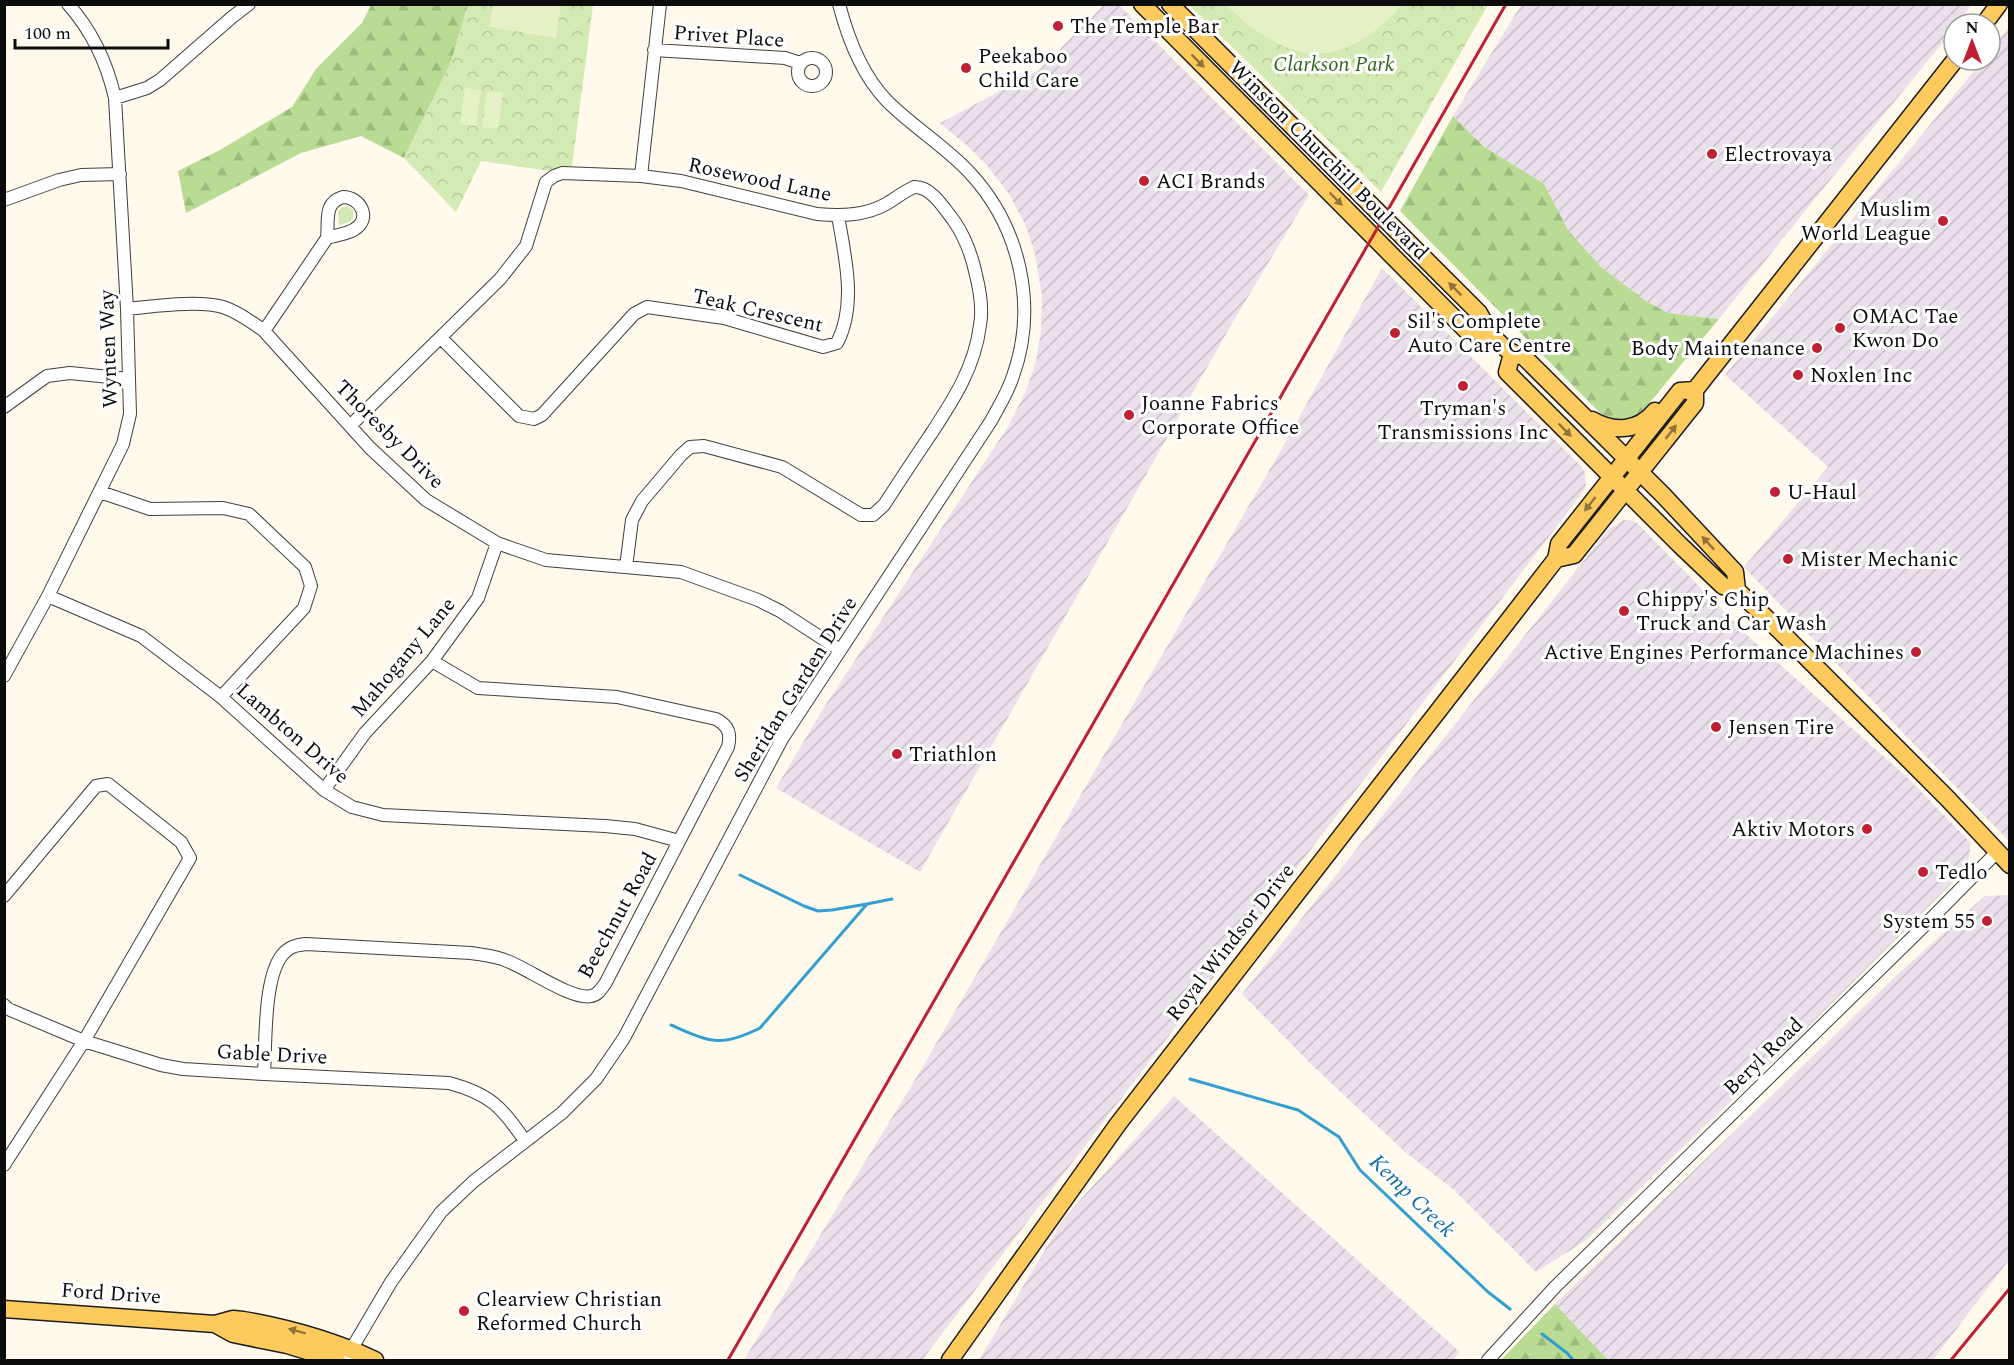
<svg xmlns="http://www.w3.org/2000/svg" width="2014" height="1365" font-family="Spectral,serif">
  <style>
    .industrial { fill: url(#industrial-furrows) }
    .grass { fill: #d4eab4 }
    .forest { fill: url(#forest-firs) }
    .park { fill: url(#park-crowns) }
    .pitch { fill: #e5f1c6 }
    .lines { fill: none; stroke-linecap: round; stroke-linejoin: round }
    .stream { stroke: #339ed1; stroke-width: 3 }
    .minor-casing { stroke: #3f3f3f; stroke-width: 14 }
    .major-casing { stroke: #1d1d1d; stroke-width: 19 }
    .minor { stroke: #fff; stroke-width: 12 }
    .major { stroke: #fdca5d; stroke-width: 16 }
    .rail { stroke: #c02033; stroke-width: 3 }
    .oneway { fill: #917439 }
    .poi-dot { fill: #c02033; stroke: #fff; stroke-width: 2 }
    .labels { text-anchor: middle; stroke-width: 6; stroke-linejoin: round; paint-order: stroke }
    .poi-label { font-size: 21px; fill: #0c0c0c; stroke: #fff; text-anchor: start }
    .street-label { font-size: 21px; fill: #0c0c0c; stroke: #fff }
    .park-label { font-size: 21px; font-style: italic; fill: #30651b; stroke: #fff }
    .water-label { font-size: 22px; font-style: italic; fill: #126da1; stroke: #fff }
  </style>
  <defs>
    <pattern id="industrial-furrows" width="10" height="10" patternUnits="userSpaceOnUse" patternTransform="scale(1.5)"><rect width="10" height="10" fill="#e9e0eb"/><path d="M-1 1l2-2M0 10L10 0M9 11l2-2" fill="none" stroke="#c7bfc8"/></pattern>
    <pattern id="forest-firs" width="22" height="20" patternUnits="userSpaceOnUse" patternTransform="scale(1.5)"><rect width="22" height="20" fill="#b9db93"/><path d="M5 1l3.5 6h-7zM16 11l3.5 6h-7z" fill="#9ebb7e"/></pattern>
    <pattern id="park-crowns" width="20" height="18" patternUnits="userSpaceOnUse" patternTransform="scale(1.5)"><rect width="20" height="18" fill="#d4eab4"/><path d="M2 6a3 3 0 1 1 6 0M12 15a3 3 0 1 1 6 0" fill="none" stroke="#b5c89a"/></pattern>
  </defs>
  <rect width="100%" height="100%" fill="#fffaeb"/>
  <!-- industrial -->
  <path class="industrial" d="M 1104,5 L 1119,5 L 1309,195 L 1230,327 L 920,872 L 776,788 L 823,709 L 1009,425 L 1026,391 L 1036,361 L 1041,332 L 1042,296 L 1035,254 L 1025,224 L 1009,194 L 989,168 L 972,150 L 940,123 L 1039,70 Z
    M 1521,5 L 1971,5 L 1958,24 L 1954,24 L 1954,29 L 1813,201 L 1719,319 L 1668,313 L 1646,301 L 1601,267 L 1568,230 L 1544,184 L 1483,146 L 1453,116 Z
    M 2009,27 L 2009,841 L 1907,737 L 1744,567 L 1828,467 L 1725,375 L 1983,60 L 1990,60 L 1990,51 Z
    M 1382,268 L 1581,466 L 1585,473 L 1586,488 L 922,1360 L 744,1360 L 918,1075 L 1280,452 Z
    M 1623,520 L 1630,520 L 1637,523 L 1750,638 L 1907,777 L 1971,843 L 1967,868 L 1798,1037 L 1585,1241 L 1536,1272 L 1454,1190 L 1405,1152 L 1315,1068 L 1242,994 L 1608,530 Z
    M 2009,895 L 2009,1260 L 1933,1360 L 1608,1360 L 1555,1304 L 1899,973 L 1985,896 Z
    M 1174,1096 L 1460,1352 L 1453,1360 L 979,1360 L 1064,1218 Z"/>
  <!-- grass -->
  <path class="grass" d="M 347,206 L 353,210 L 353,218 L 350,222 L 339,225 L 338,211 L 343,207 Z"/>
  <!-- forest -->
  <path class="forest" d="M 371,5 L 468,5 L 451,62 L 404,158 L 361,136 L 301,153 L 186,213 L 178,171 L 220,150 L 292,107 L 316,69 L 362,23 Z
    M 1453,116 L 1483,146 L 1544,184 L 1568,230 L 1601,267 L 1646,301 L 1668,313 L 1719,319 L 1646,407 C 1634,420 1619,424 1603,416 L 1400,211 Z
    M 1555,1304 L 1608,1360 L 1501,1360 Z"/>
  <!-- park -->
  <path class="park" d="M 468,5 L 593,5 L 571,174 L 481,161 L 456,212 L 404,158 L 451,62 Z
    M 1189,5 L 1488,5 L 1381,192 Z"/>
  <!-- pitch -->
  <path class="pitch" d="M 493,5 L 561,5 L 556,38 L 489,27 Z
    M 1226,5 L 1402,5 C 1341,73 1289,66 1226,5 Z
    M 465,88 L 481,90 L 476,126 L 460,124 Z
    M 487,91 L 503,93 L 498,129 L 482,127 Z"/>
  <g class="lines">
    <!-- stream -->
    <path class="stream" d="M 740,875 L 804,906 L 818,911 L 832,910 L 867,904
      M 671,1025 C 710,1042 720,1048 760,1028 L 867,904 L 892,899
      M 1190,1079 L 1298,1110 L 1339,1137 L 1360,1170 L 1488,1292 L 1510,1309
      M 1542,1334 L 1567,1353 L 1573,1360"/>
    <!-- minor casing -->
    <g class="minor-casing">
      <path id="minor" d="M 654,50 L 785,58 L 800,63
        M798 72a14 14 0 1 1 28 0a14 14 0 1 1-28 0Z
        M 115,98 L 147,88 L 160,80 L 231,18 L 249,4
        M 641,176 L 660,4
        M 343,197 C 360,197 372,218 355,229 C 348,234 336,235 327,238 C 329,221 323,203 343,197 Z
        M 4,200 L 59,180 L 81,175 L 120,174
        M 127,309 C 152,306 200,300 223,307 C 238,312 252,322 264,331 L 370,448 L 426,500 L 497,543 L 546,560 L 681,572 L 758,600 L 780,611 L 840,650
        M 264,331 L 327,238
        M 441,338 L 519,416 L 534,419 L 542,415 L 634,314 L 647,307 L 724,318 L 823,347 L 837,343 C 857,305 845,256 838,216
        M 4,407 L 47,376 L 70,373 L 129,379
        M 350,426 L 500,279 L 526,246 L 546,182 L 554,176 L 562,173 L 641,176 L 681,181 L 817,214 C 840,216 865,216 886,204 C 895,199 903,192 914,187 C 931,186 944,208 954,221 C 965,237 972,256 976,275 C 980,291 983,309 980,325 C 975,368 952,402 929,437 C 914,459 899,482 884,505 L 873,515 L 861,515 L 782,467 L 704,446 L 690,447 L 681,455 L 642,501 L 632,520 L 626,567
        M 100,492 L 150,509 L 223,508 L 249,514 L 305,567 L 311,586 L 304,608 L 221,697
        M 48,596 L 141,636 L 221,697 L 324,790 L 352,807 L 383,815 L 605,826 L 635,829 L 679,841
        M 4,676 L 48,596 L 123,444 L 130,414 L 127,309 L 115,98 C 107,63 93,32 68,4
        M 324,790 L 365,733 L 432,661 L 478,598 L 497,543
        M 4,896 L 96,786 L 108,784 L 181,842 L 190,858 L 84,1041 L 4,1165
        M 4,1005 L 8,1009 L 84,1041 L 161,1065 L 183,1069 L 264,1074 L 449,1083 C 490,1094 502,1107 525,1141
        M 264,1074 C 266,1044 263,972 285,952 C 291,946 298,945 306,944 L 471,953 C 483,955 496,956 507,961 C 527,968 573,1001 591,996 C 598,995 601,989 605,984 L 728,747 C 731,734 729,726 716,719 L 617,697 L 478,688 L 432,661
        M 345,1360 L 391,1282 L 441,1212 L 474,1181 L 562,1113 L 596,1079 L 624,1038 L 782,739 L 991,421 C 999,406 1008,392 1013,376 C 1038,306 1020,227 970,173 C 945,146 913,127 887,101 C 862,75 848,39 839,4
        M 1488,1360 L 1555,1287 L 1919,931 L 1997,852"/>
    </g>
    <!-- major casing -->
    <g class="major-casing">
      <path id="major" d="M 1142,4 L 1466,330 L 1491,334
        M 1170,4 L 1479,313 C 1490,333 1501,352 1524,357 L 1663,495 L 1735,572 L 1737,590
        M 1984,24 L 1999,4
        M 1512,354 L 1507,372 L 1680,545 L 1723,586 L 1737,590 L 1782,633 L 1947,798 L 2010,865
        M 1592,420 C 1614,433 1639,431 1655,411
        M 1556,559 L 1574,555 L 1695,403 L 1695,390 L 1955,60
        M 4,1309 L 215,1324 L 233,1319 L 243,1320 C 289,1328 332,1340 375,1360
        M 215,1324 L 233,1334 L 287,1345 L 337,1360
        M 950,1360 L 1118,1124 L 1556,559 L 1559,544 L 1680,391 L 1695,390"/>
    </g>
    <!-- minor -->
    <use href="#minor" class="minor"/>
    <!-- major -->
    <use href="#major" class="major"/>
    <!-- rail -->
    <path class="rail" d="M 728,1360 L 1506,4
      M 1951,1360 L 2010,1288"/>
  </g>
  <!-- one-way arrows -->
  <defs><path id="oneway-solid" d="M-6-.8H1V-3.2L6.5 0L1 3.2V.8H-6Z" transform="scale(1.5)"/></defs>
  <g class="oneway">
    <use href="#oneway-solid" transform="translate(1198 61) rotate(45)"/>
    <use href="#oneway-solid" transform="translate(1336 199) rotate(45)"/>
    <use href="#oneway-solid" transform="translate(1455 289) rotate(-135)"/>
    <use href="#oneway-solid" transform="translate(1565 430) rotate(45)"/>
    <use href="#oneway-solid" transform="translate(1671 432) rotate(-52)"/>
    <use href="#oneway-solid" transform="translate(1590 504) rotate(128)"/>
    <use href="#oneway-solid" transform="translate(1708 543) rotate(-133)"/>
    <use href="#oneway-solid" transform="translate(297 1331) rotate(-165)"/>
  </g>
  <!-- markers -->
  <g class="poi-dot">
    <circle cx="1058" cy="26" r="6"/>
    <circle cx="966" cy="68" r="6"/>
    <circle cx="1712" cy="154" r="6"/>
    <circle cx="1144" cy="181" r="6"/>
    <circle cx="1943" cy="221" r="6"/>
    <circle cx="1840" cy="328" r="6"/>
    <circle cx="1395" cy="333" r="6"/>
    <circle cx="1817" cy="348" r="6"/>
    <circle cx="1798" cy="375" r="6"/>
    <circle cx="1463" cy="386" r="6"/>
    <circle cx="1129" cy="415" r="6"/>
    <circle cx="1775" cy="492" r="6"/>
    <circle cx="1788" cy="559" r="6"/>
    <circle cx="1624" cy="611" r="6"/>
    <circle cx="1916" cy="652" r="6"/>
    <circle cx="1716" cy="727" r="6"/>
    <circle cx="897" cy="754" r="6"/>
    <circle cx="1867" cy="829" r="6"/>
    <circle cx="1923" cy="872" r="6"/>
    <circle cx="1987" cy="921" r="6"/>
    <circle cx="464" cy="1311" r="6"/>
  </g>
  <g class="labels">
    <!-- poi labels -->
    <g class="poi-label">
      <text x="1070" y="33">The Temple Bar</text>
      <text x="978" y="63">Peekaboo<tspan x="978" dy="24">Child Care</tspan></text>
      <text x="1724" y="161">Electrovaya</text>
      <text x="1156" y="188">ACI Brands</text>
      <text x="1931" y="216" text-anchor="end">Muslim<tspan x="1931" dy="24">World League</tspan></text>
      <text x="1852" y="323">OMAC Tae<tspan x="1852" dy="24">Kwon Do</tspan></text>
      <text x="1407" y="328">Sil's Complete<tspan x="1407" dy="24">Auto Care Centre</tspan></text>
      <text x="1805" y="355" text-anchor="end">Body Maintenance</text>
      <text x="1810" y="382">Noxlen Inc</text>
      <text x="1141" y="410">Joanne Fabrics<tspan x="1141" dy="24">Corporate Office</tspan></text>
      <text x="1463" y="415" text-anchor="middle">Tryman's<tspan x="1463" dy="24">Transmissions Inc</tspan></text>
      <text x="1787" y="499">U-Haul</text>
      <text x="1800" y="566">Mister Mechanic</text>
      <text x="1636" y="606">Chippy's Chip<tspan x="1636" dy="24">Truck and Car Wash</tspan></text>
      <text x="1904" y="659" text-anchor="end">Active Engines Performance Machines</text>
      <text x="1728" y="734">Jensen Tire</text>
      <text x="909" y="761">Triathlon</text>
      <text x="1855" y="836" text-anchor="end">Aktiv Motors</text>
      <text x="1935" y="879">Tedlo</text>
      <text x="1975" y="928" text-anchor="end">System 55</text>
      <text x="476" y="1306">Clearview Christian<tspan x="476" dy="24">Reformed Church</tspan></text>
    </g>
    <!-- street labels -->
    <g class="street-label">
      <text transform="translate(729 36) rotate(4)" y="7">Privet Place</text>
      <text transform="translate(1329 160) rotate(45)" y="7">Winston Churchill Boulevard</text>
      <text transform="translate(760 179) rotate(12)" y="7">Rosewood Lane</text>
      <text transform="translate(758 310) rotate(13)" y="7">Teak Crescent</text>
      <text transform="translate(108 349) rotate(-92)" y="7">Wynten Way</text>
      <text transform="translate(390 434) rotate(45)" y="7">Thoresby Drive</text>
      <text transform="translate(403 657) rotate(-50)" y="7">Mahogany Lane</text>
      <text transform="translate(795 689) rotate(-58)" y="7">Sheridan Garden Drive</text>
      <text transform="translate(293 733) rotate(41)" y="7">Lambton Drive</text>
      <text transform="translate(617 915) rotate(-61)" y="7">Beechnut Road</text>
      <text transform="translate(1230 942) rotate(-52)" y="7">Royal Windsor Drive</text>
      <text transform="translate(272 1054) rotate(3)" y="7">Gable Drive</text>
      <text transform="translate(1763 1056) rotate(-44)" y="7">Beryl Road</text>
      <text transform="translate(111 1293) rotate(4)" y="7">Ford Drive</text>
    </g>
    <!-- park labels -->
    <g class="park-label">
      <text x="1334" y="71">Clarkson Park</text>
    </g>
    <!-- water labels -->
    <g class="water-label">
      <text transform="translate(1413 1195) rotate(44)" y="8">Kemp Creek</text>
    </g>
  </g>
  <!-- border -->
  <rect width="2014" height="1365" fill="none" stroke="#0c0c0c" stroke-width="12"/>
  <!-- north arrow -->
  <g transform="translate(1972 42)"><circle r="28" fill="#ffffff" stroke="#9e9e9e" stroke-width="1.5"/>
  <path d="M0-4.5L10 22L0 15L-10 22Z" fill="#c02033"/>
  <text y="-9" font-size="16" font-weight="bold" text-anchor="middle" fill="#0c0c0c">N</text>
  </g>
  <!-- scale -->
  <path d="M15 39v9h153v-9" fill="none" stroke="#0c0c0c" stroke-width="3"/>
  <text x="24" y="39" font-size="18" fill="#0c0c0c" stroke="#ffffff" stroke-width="4.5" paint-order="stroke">100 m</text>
</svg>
